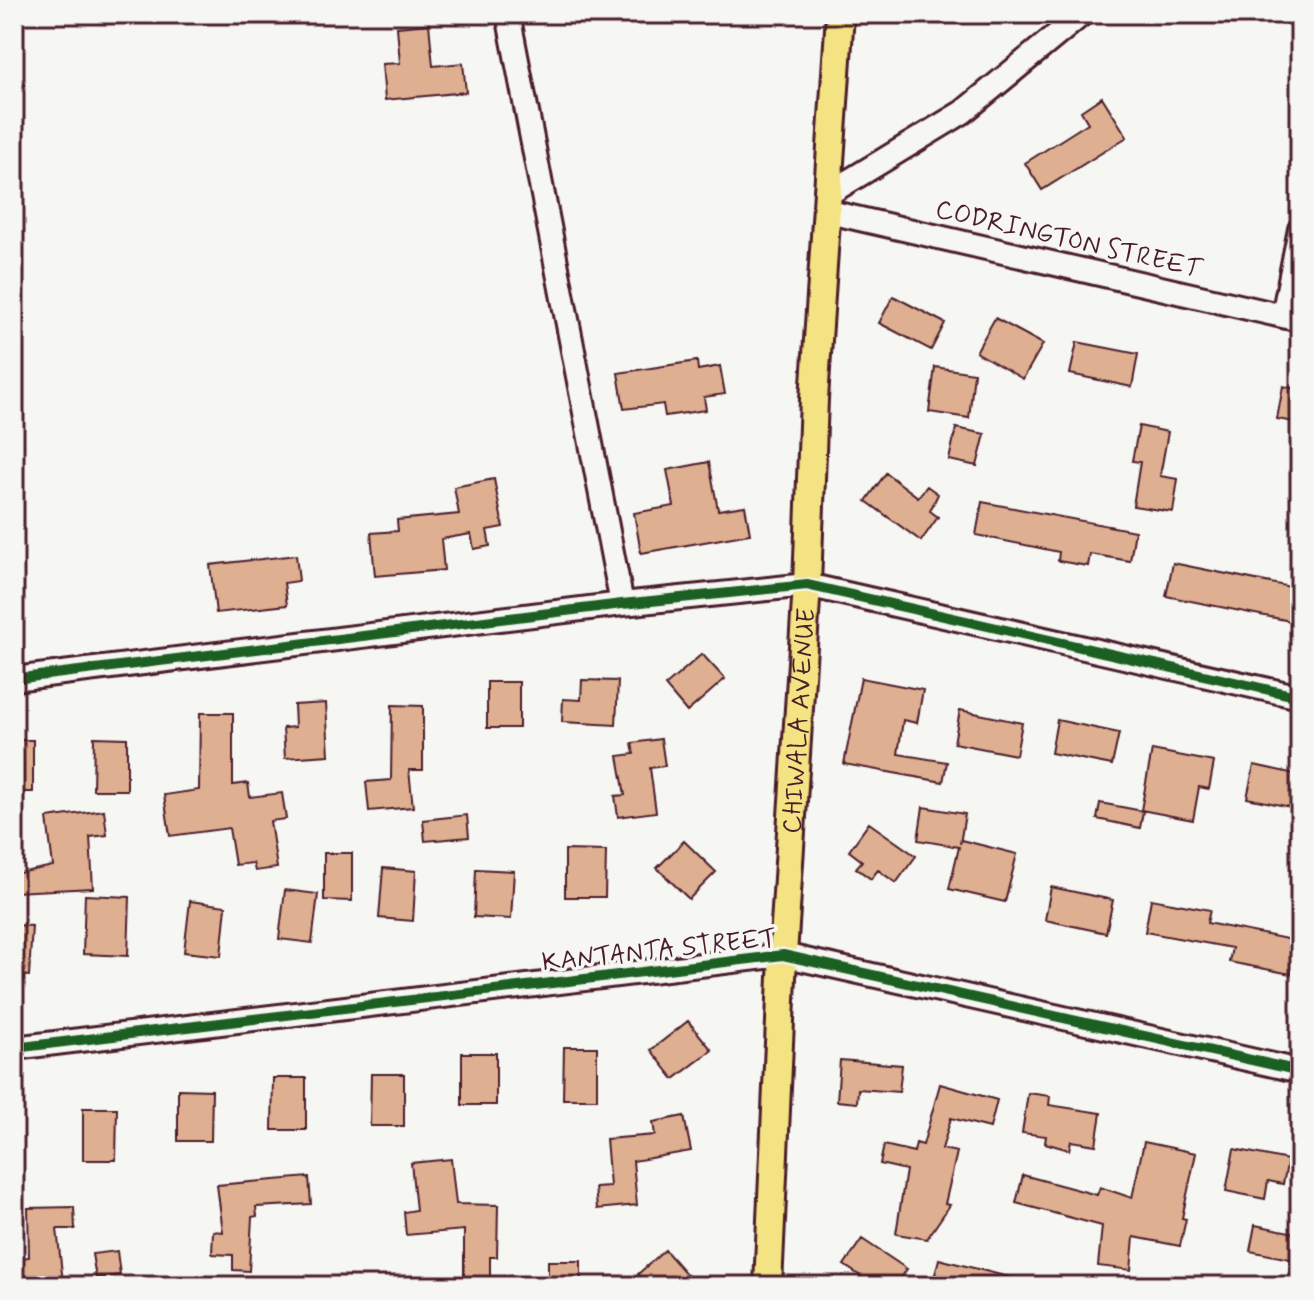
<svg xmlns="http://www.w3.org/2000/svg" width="1314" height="1300" font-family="Mynerve,sans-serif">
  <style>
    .building { fill: #dfaf91; stroke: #4a1f2b; stroke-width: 2 }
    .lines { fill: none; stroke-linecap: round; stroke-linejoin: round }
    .minor-casing { stroke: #4a1f2b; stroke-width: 28 }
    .major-casing { stroke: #4a1f2b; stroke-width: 32 }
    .minor { stroke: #f6f6f2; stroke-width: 22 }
    .major { stroke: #f4e382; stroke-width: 26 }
    .cycleway-casing { stroke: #f6f6f2; stroke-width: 15 }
    .cycleway { stroke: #1b5e20; stroke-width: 10 }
    .labels { text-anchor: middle; stroke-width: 7; stroke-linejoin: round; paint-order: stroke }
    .street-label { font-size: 26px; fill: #4a1f2b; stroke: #f6f6f2 }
  </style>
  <rect width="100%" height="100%" fill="#f6f6f2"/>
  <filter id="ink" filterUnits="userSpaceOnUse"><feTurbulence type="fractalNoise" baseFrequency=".0125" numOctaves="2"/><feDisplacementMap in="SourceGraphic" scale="16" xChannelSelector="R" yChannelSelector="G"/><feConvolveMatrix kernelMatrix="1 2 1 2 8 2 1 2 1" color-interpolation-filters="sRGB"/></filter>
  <g filter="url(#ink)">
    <!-- building -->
    <path class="building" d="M 429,24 L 433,66 L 463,63 L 466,92 L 385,100 L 382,64 L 400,63 L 397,27 Z
      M 1102,97 L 1127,137 L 1042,190 L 1025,163 L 1088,123 L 1081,111 Z
      M 893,296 L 945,323 L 931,350 L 879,323 Z
      M 995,318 L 1043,344 L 1023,379 L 976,352 Z
      M 1077,342 L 1138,354 L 1132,387 L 1070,374 Z
      M 697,361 L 698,370 L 720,366 L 725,394 L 704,397 L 706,410 L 665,416 L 663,404 L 624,409 L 618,373 Z
      M 935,367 L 974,373 L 969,418 L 929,412 Z
      M 1283,386 L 1300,390 L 1300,423 L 1277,419 Z
      M 1139,426 L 1168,432 L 1160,476 L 1178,479 L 1173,512 L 1133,506 L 1140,462 L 1132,461 Z
      M 956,428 L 985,434 L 977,466 L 949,460 Z
      M 709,462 L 718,510 L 745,506 L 750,534 L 641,553 L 634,513 L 674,506 L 667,470 Z
      M 886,473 L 918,497 L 927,486 L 938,494 L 930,511 L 938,517 L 921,541 L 866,501 Z
      M 494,479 L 503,527 L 487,530 L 490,546 L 474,549 L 471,534 L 441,539 L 444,570 L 375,576 L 371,533 L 398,531 L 397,520 L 459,514 L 454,487 Z
      M 982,502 L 1135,531 L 1130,561 L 1090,554 L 1088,566 L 1058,561 L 1059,552 L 976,535 Z
      M 296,555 L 299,581 L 284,583 L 287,605 L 216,613 L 210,565 Z
      M 1173,563 L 1300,589 L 1300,623 L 1166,596 Z
      M 702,654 L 725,679 L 687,712 L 665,686 Z
      M 861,678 L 923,690 L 917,723 L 903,720 L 898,754 L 947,762 L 943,782 L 844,764 Z
      M 582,680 L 618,681 L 616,725 L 562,722 L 563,699 L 581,700 Z
      M 487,682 L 519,682 L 519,728 L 487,728 Z
      M 326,703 L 329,755 L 285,758 L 283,728 L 295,727 L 294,705 Z
      M 392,705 L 423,706 L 423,770 L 409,770 L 413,807 L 369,811 L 366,782 L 391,780 Z
      M 960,710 L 1022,723 L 1016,755 L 954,743 Z
      M 200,713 L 233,713 L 233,785 L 248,783 L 250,797 L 282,793 L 286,819 L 270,821 L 277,868 L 255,871 L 253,863 L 235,865 L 229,828 L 170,836 L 164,795 L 199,790 Z
      M 1057,720 L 1119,733 L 1112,765 L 1051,753 Z
      M 94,737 L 127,738 L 127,790 L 93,790 Z
      M 661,739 L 665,766 L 650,768 L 656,812 L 618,817 L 615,796 L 625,795 L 618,756 L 634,754 L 632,743 Z
      M 14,740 L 33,740 L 33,792 L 14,792 Z
      M 1152,750 L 1214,762 L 1209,789 L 1199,787 L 1193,820 L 1141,810 Z
      M 1254,765 L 1300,775 L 1300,809 L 1247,798 Z
      M 1100,803 L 1143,811 L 1140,828 L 1097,819 Z
      M 923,807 L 965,814 L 960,844 L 961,840 L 1017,854 L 1005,902 L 949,889 L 959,847 L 918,840 Z
      M 104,810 L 107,835 L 90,837 L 93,888 L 14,892 L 14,874 L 53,866 L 47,818 Z
      M 467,815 L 469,837 L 425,841 L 423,820 Z
      M 869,823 L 916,856 L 896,883 L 878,870 L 871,879 L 856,868 L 862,861 L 849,851 Z
      M 684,841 L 716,872 L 689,899 L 657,868 Z
      M 565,850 L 606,851 L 605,897 L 565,897 Z
      M 324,853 L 352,853 L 352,901 L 324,900 Z
      M 383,868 L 416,871 L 413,921 L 379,918 Z
      M 476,869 L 514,871 L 511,919 L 474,917 Z
      M 1051,887 L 1113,900 L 1106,933 L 1045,920 Z
      M 285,890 L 318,894 L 312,943 L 279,939 Z
      M 85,895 L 130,897 L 128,956 L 83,954 Z
      M 1151,899 L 1210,910 L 1207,923 L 1297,941 L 1291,974 L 1229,962 L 1232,948 L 1145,932 Z
      M 190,901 L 226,906 L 221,956 L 184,952 Z
      M 14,925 L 32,926 L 29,976 L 14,975 Z
      M 688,1021 L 712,1050 L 674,1079 L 651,1050 Z
      M 564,1047 L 597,1047 L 597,1099 L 563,1099 Z
      M 462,1053 L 496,1053 L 496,1105 L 462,1105 Z
      M 840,1060 L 902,1065 L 899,1092 L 858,1089 L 857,1103 L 837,1101 Z
      M 371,1074 L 404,1074 L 404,1126 L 370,1126 Z
      M 273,1078 L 306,1078 L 306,1130 L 272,1130 Z
      M 940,1084 L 997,1100 L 990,1128 L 951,1118 L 942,1149 L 957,1152 L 945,1204 L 950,1205 L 927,1239 L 896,1234 L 906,1170 L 880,1164 L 884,1145 L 914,1152 L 916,1143 L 923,1145 Z
      M 178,1089 L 212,1090 L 211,1141 L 178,1141 Z
      M 1028,1093 L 1050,1096 L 1049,1105 L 1101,1113 L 1096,1145 L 1071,1141 L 1069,1150 L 1045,1143 L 1046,1136 L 1022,1133 Z
      M 83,1108 L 117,1108 L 116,1160 L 83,1160 Z
      M 684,1116 L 691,1151 L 633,1161 L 637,1205 L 597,1209 L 595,1187 L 610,1186 L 606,1139 L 655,1135 L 653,1122 Z
      M 1144,1142 L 1196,1153 L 1182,1218 L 1186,1219 L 1180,1246 L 1134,1237 L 1131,1270 L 1098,1266 L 1102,1226 L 1016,1203 L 1023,1175 L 1097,1195 L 1100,1187 L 1132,1198 Z
      M 1234,1149 L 1288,1160 L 1283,1184 L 1268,1181 L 1265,1199 L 1226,1191 Z
      M 451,1159 L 456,1204 L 498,1205 L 497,1257 L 490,1257 L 490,1286 L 464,1286 L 464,1230 L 406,1235 L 404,1212 L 416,1210 L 411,1163 Z
      M 309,1177 L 311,1204 L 256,1207 L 257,1216 L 252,1217 L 249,1271 L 233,1270 L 233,1255 L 212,1254 L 213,1231 L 223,1232 L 217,1185 Z
      M 74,1207 L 75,1229 L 57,1229 L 63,1282 L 14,1286 L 14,1259 L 29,1257 L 28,1208 Z
      M 1255,1225 L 1300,1234 L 1300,1261 L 1250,1251 Z
      M 862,1239 L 907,1269 L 895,1286 L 875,1286 L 844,1265 Z
      M 665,1250 L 697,1286 L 648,1286 L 638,1274 Z
      M 117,1251 L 120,1275 L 96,1278 L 92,1254 Z
      M 939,1259 L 1020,1280 L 1019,1286 L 932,1286 Z
      M 548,1261 L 581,1261 L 581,1286 L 548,1286 Z"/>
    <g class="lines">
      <!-- minor casing -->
      <g class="minor-casing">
        <path id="minor" d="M 508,14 L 622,604
          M 826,195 L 963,112 L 1082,14
          M 825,211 L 1300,320
          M 1283,316 L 1300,229
          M 14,679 L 622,604 L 807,585 L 1300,697
          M 14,1048 L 783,955 L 1300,1071"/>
      </g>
      <!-- major casing -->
      <g class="major-casing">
        <g id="major">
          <path id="s1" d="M 768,1286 L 783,955 L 807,585 L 814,399 L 840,14"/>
        </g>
      </g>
      <!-- minor -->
      <use href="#minor" class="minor"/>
      <!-- major -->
      <use href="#major" class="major"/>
      <!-- cycleway casing -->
      <g class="cycleway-casing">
        <path id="cycleway" d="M 14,679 L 622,604 L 807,585 L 1300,697
          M 14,1048 L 783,955 L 1300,1071"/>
      </g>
      <!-- cycleway -->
      <use href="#cycleway" class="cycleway"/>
    </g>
  </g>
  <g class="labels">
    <!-- street labels -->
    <g class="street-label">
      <text transform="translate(1069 238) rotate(13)" y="9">CODRINGTON STREET</text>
      <text dy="9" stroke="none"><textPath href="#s1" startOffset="566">CHIWALA AVENUE</textPath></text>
      <text transform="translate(659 949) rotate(-6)" y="9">KANTANTA STREET</text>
    </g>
  </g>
  <!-- margin -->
  <rect width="1314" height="1300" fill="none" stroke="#f6f6f2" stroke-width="48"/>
  <rect x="24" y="24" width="1266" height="1252" fill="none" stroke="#4a1f2b" stroke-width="3" filter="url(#ink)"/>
</svg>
